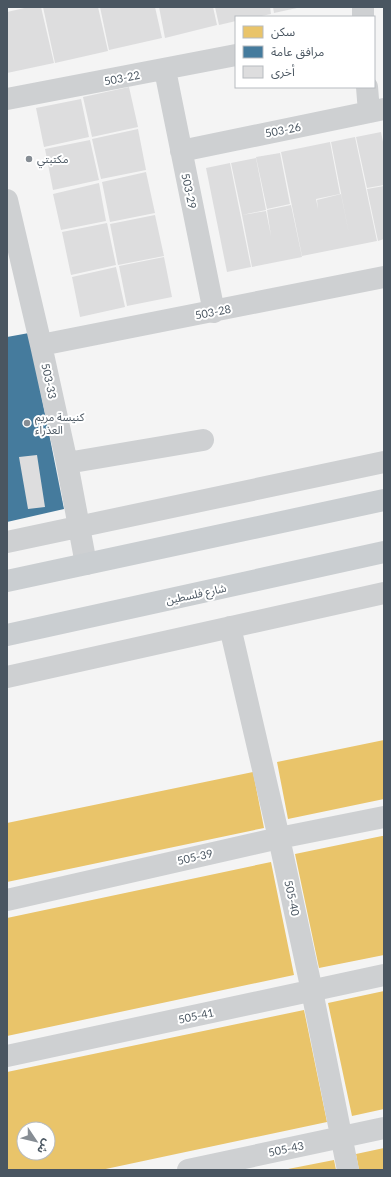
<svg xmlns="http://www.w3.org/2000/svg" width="391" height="1177" font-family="Lato,'Noto Sans Arabic',sans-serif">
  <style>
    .homes { fill: #e9c46a; fill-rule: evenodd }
    .public { fill: #457b9d }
    .building { fill: #ddddde }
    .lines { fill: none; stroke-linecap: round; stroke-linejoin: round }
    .minor { stroke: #ced0d2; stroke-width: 22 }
    .major { stroke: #caced1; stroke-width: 22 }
    .poi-dot { fill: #868d94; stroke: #fff; stroke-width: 1.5 }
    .labels { text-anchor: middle; stroke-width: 4; stroke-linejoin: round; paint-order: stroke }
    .street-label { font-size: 11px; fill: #4a5661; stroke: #fff }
    .poi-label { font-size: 11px; fill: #4a5661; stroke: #fff; text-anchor: start }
  </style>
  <rect width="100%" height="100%" fill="#f4f4f4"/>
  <!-- homes -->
  <path class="homes" d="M 7,345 L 16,388 L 7,389 Z
    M 28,421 L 33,443 L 7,449 L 7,425 Z
    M 384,740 L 384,799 L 288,819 L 277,762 Z
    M 253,772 L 264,828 L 7,882 L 7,823 Z
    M 382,836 L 384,836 L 384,955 L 319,968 L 295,854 Z
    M 271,862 L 294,975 L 7,1036 L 7,918 Z
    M 384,991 L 384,1109 L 352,1116 L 328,1003 Z
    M 304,1010 L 327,1122 L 101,1170 L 7,1170 L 7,1072 ZM 24,1129 L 48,1129 L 48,1153 L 24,1153 Z
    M 384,1148 L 384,1170 L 359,1170 L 356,1154 Z
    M 334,1160 L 336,1170 L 289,1170 L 288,1169 Z"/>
  <!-- public -->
  <path class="public" d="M 29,333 L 64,509 L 7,522 L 7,337 Z"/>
  <!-- building -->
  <path class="building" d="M 29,7 L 41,7 L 54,63 L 7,73 L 7,12 Z
    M 43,7 L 98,7 L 108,51 L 55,63 Z
    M 100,7 L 155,7 L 162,38 L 109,50 Z
    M 159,7 L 213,7 L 217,25 L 165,38 Z
    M 215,7 L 270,7 L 271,14 L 257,17 L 236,17 L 236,21 L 219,25 Z
    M 273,7 L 297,7 L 297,8 L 274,13 Z
    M 129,87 L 138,127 L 92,137 L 83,97 Z
    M 81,99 L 89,137 L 44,147 L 36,108 Z
    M 138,129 L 146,170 L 101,179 L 92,139 Z
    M 381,132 L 384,147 L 384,185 L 367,188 L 356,137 Z
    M 355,137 L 377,241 L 302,256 L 281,152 L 330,142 L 340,194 L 316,199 L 309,167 L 316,199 L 318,209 L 317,200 L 341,194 L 349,234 L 331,142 Z
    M 90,140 L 99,180 L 53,190 L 45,149 Z
    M 280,153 L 290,204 L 267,209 L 256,157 Z
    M 256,158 L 266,210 L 242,215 L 231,163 Z
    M 230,163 L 251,267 L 227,272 L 206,168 Z
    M 146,172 L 155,213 L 110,222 L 102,182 Z
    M 99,183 L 106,221 L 61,230 L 53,194 Z
    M 384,186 L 384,239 L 378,241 L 367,189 Z
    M 291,205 L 302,257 L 252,267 L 242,215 L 266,211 L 271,236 L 267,210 Z
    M 155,215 L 164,256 L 118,265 L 110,224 Z
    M 107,223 L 116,265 L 71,275 L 62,232 Z
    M 164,257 L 172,297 L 127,306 L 119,266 Z
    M 116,267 L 125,307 L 80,317 L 72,277 Z
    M 37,455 L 45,507 L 28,509 L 19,457 Z"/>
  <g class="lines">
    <!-- minor -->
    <path class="minor" d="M 363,7 L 363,17
      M 165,70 L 214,312
      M 367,87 L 369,112
      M 7,99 L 236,55
      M 181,151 L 384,109
      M 7,200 L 41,345 L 67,463 L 86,564
      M 41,345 L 384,277
      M 67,463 L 203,440
      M 7,542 L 384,462
      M 230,627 L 279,838 L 312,991 L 348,1170
      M 7,677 L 384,593
      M 7,900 L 279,838 L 384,817
      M 7,1056 L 384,975
      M 188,1170 L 384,1128"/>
    <!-- major -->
    <path class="major" d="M 7,581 L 384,500
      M 7,635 L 384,552"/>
  </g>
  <!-- markers -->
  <g class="poi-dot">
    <circle cx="29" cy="159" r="4"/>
    <circle cx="27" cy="423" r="4"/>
  </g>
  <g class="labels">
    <!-- street labels -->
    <g class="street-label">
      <text transform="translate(122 78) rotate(-11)" y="4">503-22</text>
      <text transform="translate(283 130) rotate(-11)" y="4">503-26</text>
      <text transform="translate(189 191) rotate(78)" y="4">503-29</text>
      <text transform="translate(213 312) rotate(-11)" y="4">503-28</text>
      <text transform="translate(49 381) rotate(78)" y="4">503-33</text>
      <text transform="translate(196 594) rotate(-12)" y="4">شارع فلسطين</text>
      <text transform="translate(195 857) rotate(-13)" y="4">505-39</text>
      <text transform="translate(292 898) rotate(78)" y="4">505-40</text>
      <text transform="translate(196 1016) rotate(-12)" y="4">505-41</text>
      <text transform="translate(286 1149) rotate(-12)" y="4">505-43</text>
    </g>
    <!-- poi labels -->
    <g class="poi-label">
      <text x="37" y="163">مكتبتي</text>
      <text x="35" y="421">كنيسة مريم<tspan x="35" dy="13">العذراء</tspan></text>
    </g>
  </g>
  <!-- border -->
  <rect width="391" height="1177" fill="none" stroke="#4a5661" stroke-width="16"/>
  <!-- legend -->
  <rect x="235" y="16" width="140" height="72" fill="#ffffff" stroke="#b7bbc0"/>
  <rect x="243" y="26" width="20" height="12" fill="#e9c46a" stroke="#b7bbc0"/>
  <text x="271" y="36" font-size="12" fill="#4a5661">سكن</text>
  <rect x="243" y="46" width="20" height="12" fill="#457b9d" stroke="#b7bbc0"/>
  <text x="271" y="56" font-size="12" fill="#4a5661">مرافق عامة</text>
  <rect x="243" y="66" width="20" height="12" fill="#ddddde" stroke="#b7bbc0"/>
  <text x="271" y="76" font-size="12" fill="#4a5661">أخرى</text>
  <!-- north arrow -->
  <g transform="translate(36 1141) rotate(125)"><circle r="19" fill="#ffffff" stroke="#b7bbc0"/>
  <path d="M0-3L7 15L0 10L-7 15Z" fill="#868d94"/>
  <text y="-6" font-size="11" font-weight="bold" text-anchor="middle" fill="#4a5661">ش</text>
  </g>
</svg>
